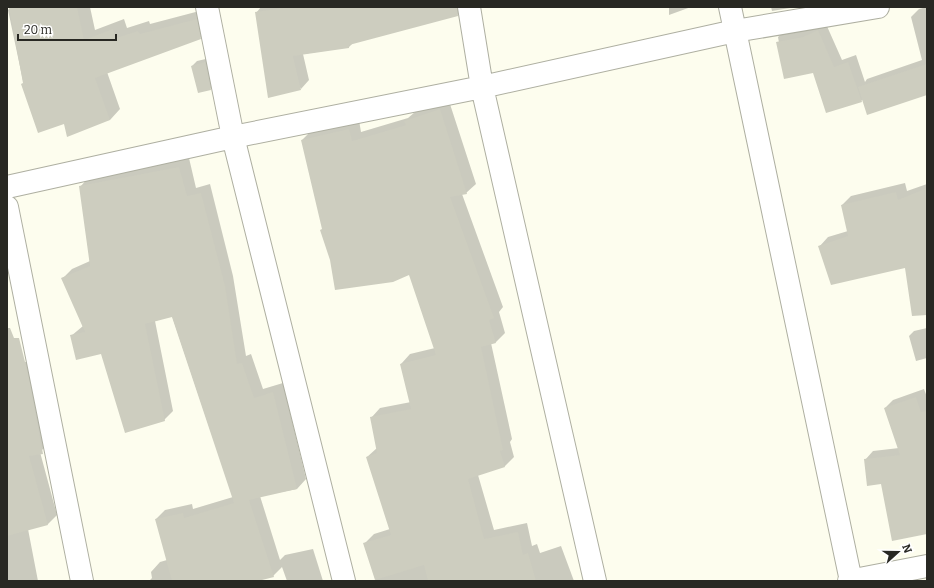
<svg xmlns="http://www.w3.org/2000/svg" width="934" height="588" font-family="Bitter,serif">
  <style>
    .shadow { fill: #0003 }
    .building { fill: #cdcdbf }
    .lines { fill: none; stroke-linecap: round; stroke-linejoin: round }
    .minor-casing { stroke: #aeafa1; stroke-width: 24 }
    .minor { stroke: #fff; stroke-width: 22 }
  </style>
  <rect width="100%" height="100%" fill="#fdfdee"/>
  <!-- shadow -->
  <path class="shadow" d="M 11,7 L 90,7 L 95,30 L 124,19 L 127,28 L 149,21 L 150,24 L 207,9 L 211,28 L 200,38 L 107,72 L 120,109 L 110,120 L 65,123 L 26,95 L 8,10 Z
    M 261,7 L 466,7 L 457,15 L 354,42 L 349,47 L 303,54 L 309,80 L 301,89 L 256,13 Z
    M 669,7 L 691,7 L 669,15 Z
    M 771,7 L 796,7 L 772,11 Z
    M 927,7 L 927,94 L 863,99 L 861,101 L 813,72 L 785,78 L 778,37 L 785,30 L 826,24 L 842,60 L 856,55 L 865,82 L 867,79 L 922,60 L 911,17 L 919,9 Z
    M 210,58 L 215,84 L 210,89 L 192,66 L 197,61 Z
    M 449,101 L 476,184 L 466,193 L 462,194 L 503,307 L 499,312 L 505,333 L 496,342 L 491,343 L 512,439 L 510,442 L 514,457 L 505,466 L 478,475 L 494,530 L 527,523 L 532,546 L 537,544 L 540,553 L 561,546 L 574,581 L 376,581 L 364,544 L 374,534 L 390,529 L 367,457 L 377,448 L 371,418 L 380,408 L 411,402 L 401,364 L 410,354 L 435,348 L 410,274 L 331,260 L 302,140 L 311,131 L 359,120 L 361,132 L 408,118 L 415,112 Z
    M 189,158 L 196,188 L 210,184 L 233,276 L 246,356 L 251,354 L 263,389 L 283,383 L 306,479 L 297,489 L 260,496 L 280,560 L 285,555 L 313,549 L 323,581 L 287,581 L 282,567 L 273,576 L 254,581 L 149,581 L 152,578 L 151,572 L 160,562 L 167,560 L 156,519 L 165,510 L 192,504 L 193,509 L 233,497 L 172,316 L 155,321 L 173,411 L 164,420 L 101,353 L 71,336 L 83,326 L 63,278 L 72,269 L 90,261 L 80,187 L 89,177 Z
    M 905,183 L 907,191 L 927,184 L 927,270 L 819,247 L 828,237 L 848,231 L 842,205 L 851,196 Z
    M 927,328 L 927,358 L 916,361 L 909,336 L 914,331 Z
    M 7,337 L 14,366 L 34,359 L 48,444 L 40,452 L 57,515 L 48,524 L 28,529 L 38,581 L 7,581 Z
    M 924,389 L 927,397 L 927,533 L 882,483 L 865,460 L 873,451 L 899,448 L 885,408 L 893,400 Z"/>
  <!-- building -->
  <path class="building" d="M 9,7 L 77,7 L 84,40 L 113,29 L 116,38 L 138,31 L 140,34 L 197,19 L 201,39 L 95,78 L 110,120 L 67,137 L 64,124 L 38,133 L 21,84 L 23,83 Z
    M 290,7 L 457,7 L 458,16 L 349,45 L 349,48 L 293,56 L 301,90 L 268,98 L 255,12 Z
    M 818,30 L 834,67 L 848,62 L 862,102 L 826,113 L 813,73 L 784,79 L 776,42 L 803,37 Z
    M 205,62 L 211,90 L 198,93 L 191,66 Z
    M 927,64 L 927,95 L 867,115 L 858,87 Z
    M 440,109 L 467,194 L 450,197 L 494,318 L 489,320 L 496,343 L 481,347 L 503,450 L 500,451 L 505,467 L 468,479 L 484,539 L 518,532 L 523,555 L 528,553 L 536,581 L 428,581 L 424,565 L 375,580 L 363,543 L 391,535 L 366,457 L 377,453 L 370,417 L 411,409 L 400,364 L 436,355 L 409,275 L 393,282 L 335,290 L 330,260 L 320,230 L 322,229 L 301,140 L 349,129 L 352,141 L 406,125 L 404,121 Z
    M 179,167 L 187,196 L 201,193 L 225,286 L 237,364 L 242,363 L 254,398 L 273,392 L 297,489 L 249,500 L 274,577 L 258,581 L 172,581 L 155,519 L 183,513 L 184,518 L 234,503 L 172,317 L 145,324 L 165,421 L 125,433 L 101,354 L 76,360 L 70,335 L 85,332 L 61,278 L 90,266 L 79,186 Z
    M 927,188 L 927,315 L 912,316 L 905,268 L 831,285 L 818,246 L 848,236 L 841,205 L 896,192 L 898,200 Z
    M 7,328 L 10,328 L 14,338 L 19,338 L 29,378 L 43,454 L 29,456 L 48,525 L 7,536 Z
    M 916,397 L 921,412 L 927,411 L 927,534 L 892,541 L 881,484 L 867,486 L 864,459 L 900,455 L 884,408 Z"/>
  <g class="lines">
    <!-- minor casing -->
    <g class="minor-casing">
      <path id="minor" d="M 207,7 L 233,137 L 344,581
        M 469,7 L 482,87 L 595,581
        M 730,7 L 851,581
        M 7,187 L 233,137 L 482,87 L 735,31 L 878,7
        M 7,207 L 82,581
        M 849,581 L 927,566"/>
    </g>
    <!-- minor -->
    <use href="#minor" class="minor"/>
  </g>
  <!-- border -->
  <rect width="934" height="588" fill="none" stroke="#282823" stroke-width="16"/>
  <!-- north arrow -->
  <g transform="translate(898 552) rotate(69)" stroke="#ffffff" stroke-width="3" paint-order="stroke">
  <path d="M0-3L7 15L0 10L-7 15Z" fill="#282823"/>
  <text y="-6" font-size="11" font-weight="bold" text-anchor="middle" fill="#282823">N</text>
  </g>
  <!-- scale -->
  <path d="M18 34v6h98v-6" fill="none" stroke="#282823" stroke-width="2"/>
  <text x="24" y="34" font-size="12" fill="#282823" stroke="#ffffff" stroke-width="3" paint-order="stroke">20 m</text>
</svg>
